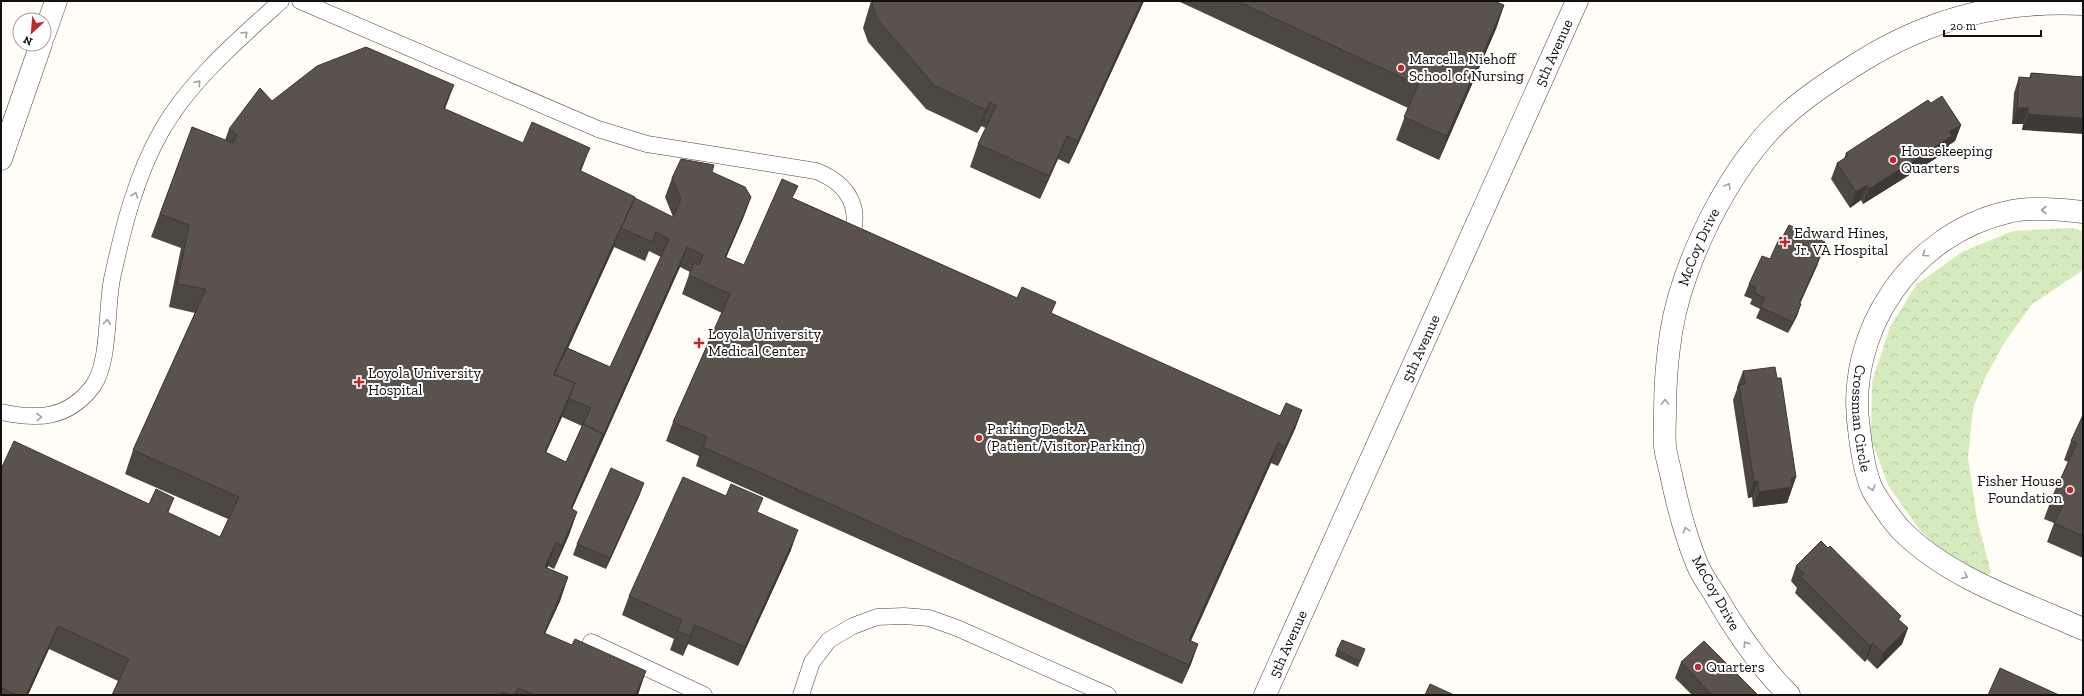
<svg xmlns="http://www.w3.org/2000/svg" width="2084" height="696" font-family="'Zilla Slab',serif">
  <style>
    .park { fill: url(#park-crowns) }
    .lines { fill: none; stroke-linecap: round; stroke-linejoin: round }
    .service-casing { stroke: #444; stroke-width: 17 }
    .minor-casing { stroke: #444; stroke-width: 23 }
    .service { stroke: #fff; stroke-width: 16 }
    .minor { stroke: #fff; stroke-width: 22 }
    .wall { fill: #4d4742; fill-rule: evenodd }
    .shaded-wall { fill: #3f3936 }
    .building { fill: #5a524d; stroke: #3f3936 }
    .oneway { stroke: #a0a0a0 }
    .poi-dot { fill: #c4262e; stroke: #fff; stroke-width: 1.5 }
    .labels { text-anchor: middle; stroke-width: 4; stroke-linejoin: round; paint-order: stroke }
    .street-label { font-size: 15px; fill: #111; stroke: #fff }
    .poi-label { font-size: 15px; fill: #111; stroke: #fff; text-anchor: start }
  </style>
  <defs>
    <pattern id="park-crowns" width="20" height="18" patternUnits="userSpaceOnUse"><rect width="20" height="18" fill="#d5ebbd"/><path d="M2 6a3 3 0 1 1 6 0M12 15a3 3 0 1 1 6 0" fill="none" stroke="#b6c8a1"/></pattern>
  </defs>
  <rect width="100%" height="100%" fill="#fffdf5"/>
  <!-- park -->
  <path class="park" d="M 2071,228 L 2083,231 L 2083,270 L 2031,305 L 2003,345 L 1985,378 L 1973,408 L 1968,458 L 1977,519 L 1991,573 L 1985,575 L 1945,554 L 1920,530 L 1889,487 L 1871,439 L 1872,381 L 1890,327 L 1916,285 L 1962,252 L 2013,231 Z"/>
  <g class="lines">
    <!-- service casing -->
    <g class="service-casing">
      <path id="service" d="M 300,1 L 598,129 L 647,144 L 816,171 C 850,184 864,211 848,245
        M 1,412 C 38,420 68,419 93,386 C 110,362 106,309 112,279 C 123,228 136,175 162,130 C 190,81 239,39 281,1
        M 591,642 L 704,695
        M 801,695 L 812,662 L 829,640 L 853,626 L 877,617 L 904,616 L 929,618 L 957,628 L 1108,695"/>
    </g>
    <!-- minor casing -->
    <g class="minor-casing">
      <g id="minor">
        <path d="M 44,35 L 56,1"/>
        <path d="M 1,159 L 41,44"/>
        <path id="s1" d="M 2083,212 C 2062,209 2028,207 2008,212 C 1911,234 1845,332 1859,429 C 1861,447 1866,482 1876,496 C 1883,507 1891,519 1900,529 C 1949,579 2021,601 2083,629"/>
        <path id="s2" d="M 1265,695 L 1577,1"/>
        <path id="s3" d="M 1789,695 C 1759,665 1735,630 1714,593 C 1708,584 1701,574 1697,564 C 1686,537 1678,507 1672,479 C 1670,468 1666,457 1665,446 C 1664,434 1665,423 1665,411 C 1665,386 1667,359 1671,333 C 1681,270 1718,193 1758,144 C 1785,110 1823,85 1860,62 C 1929,19 2001,0 2083,4"/>
      </g>
    </g>
    <!-- service -->
    <use href="#service" class="service"/>
    <!-- minor -->
    <use href="#minor" class="minor"/>
  </g>
  <!-- wall -->
  <path class="wall" d="M 871,1 L 1144,1 L 1069,164 L 1058,159 L 1040,199 L 970,167 L 978,144 L 986,128 L 981,126 L 977,133 L 926,109 L 868,42 L 863,28 Z
    M 1178,1 L 1494,1 L 1504,5 L 1496,29 L 1439,160 L 1396,140 L 1408,108 Z
    M 2031,73 L 2083,77 L 2022,130 L 2023,124 L 2012,124 L 2014,93 L 2019,77 L 2029,78 Z
    M 272,101 L 445,109 L 581,171 L 633,202 L 673,217 L 665,197 L 672,178 L 712,172 L 751,197 L 744,216 L 726,258 L 744,265 L 793,198 L 1280,416 L 1302,410 L 1295,429 L 1278,466 L 1271,463 L 1191,641 L 1198,644 L 1191,664 L 1182,684 L 696,466 L 699,456 L 666,441 L 673,422 L 722,313 L 682,294 L 690,272 L 680,267 L 572,509 L 577,512 L 569,535 L 554,569 L 548,566 L 547,568 L 568,577 L 560,601 L 545,633 L 637,695 L 112,695 L 118,681 L 49,649 L 28,695 L 1,695 L 1,469 L 168,513 L 220,537 L 228,519 L 125,474 L 133,450 L 195,313 L 169,307 L 181,248 L 151,237 L 192,127 L 225,140 L 229,129 ZM 614,247 L 645,261 L 649,251 L 661,257 L 610,367 L 568,348 ZM 562,417 L 582,426 L 566,462 L 546,452 Z
    M 1931,103 L 1961,125 L 1955,141 L 1949,145 L 1946,152 L 1863,204 L 1861,200 L 1850,208 L 1831,179 L 1837,163 L 1844,159 L 1846,153 Z
    M 1820,254 L 1817,266 L 1800,304 L 1801,304 L 1797,316 L 1788,333 L 1756,318 L 1760,309 L 1750,304 L 1752,299 L 1744,296 L 1749,284 L 1770,259 Z
    M 1743,371 L 1777,378 L 1796,477 L 1787,503 L 1753,507 L 1752,497 L 1748,498 L 1733,400 L 1737,389 L 1737,387 Z
    M 2083,415 L 2083,558 L 2047,542 L 2054,523 L 2044,519 L 2051,500 L 2068,462 L 2064,460 L 2071,441 Z
    M 640,494 L 606,569 L 573,555 L 577,544 Z
    M 758,512 L 791,550 L 738,666 L 688,644 L 683,656 L 670,650 L 674,639 L 622,615 L 629,596 Z
    M 1796,566 L 1901,616 L 1899,620 L 1908,628 L 1902,644 L 1877,669 L 1867,659 L 1865,662 L 1795,593 L 1797,588 L 1791,581 Z
    M 1365,649 L 1358,667 L 1335,656 L 1337,650 Z
    M 1681,662 L 1758,695 L 1692,695 L 1675,678 Z"/>
  <!-- shaded-wall -->
  <path class="shaded-wall" d="M 1142,1 L 1144,1 L 1069,164 L 1078,141 Z
    M 1504,5 L 1496,29 L 1439,160 L 1447,136 Z
    M 454,85 L 445,109 L 443,108 Z
    M 990,102 L 981,126 L 977,133 L 986,110 Z
    M 2017,108 L 2028,108 L 2023,124 L 2012,124 Z
    M 2028,114 L 2083,118 L 2083,134 L 2022,130 Z
    M 1961,125 L 1955,141 L 1949,145 L 1946,152 L 1863,204 L 1869,189 L 1949,132 Z
    M 1067,136 L 1058,159 L 1040,199 L 1049,176 Z
    M 590,148 L 581,171 L 579,170 Z
    M 1867,185 L 1861,200 L 1850,208 L 1856,192 Z
    M 635,197 L 621,228 L 614,247 L 554,379 L 552,379 Z
    M 751,197 L 744,216 L 718,276 L 725,257 Z
    M 687,247 L 680,267 L 595,457 L 562,532 L 571,508 L 603,434 Z
    M 1821,255 L 1817,266 L 1794,315 L 1799,303 Z
    M 1801,304 L 1797,316 L 1788,333 L 1793,322 Z
    M 575,383 L 562,417 L 536,475 L 545,452 Z
    M 1302,410 L 1295,429 L 1278,466 L 1285,447 Z
    M 1278,443 L 1271,463 L 1182,659 L 1189,640 Z
    M 1796,477 L 1787,503 L 1753,507 L 1759,492 L 1791,478 Z
    M 1758,481 L 1752,497 L 1748,498 L 1754,482 Z
    M 644,483 L 640,494 L 606,569 L 610,558 Z
    M 174,498 L 165,521 L 167,512 Z
    M 577,512 L 569,535 L 554,569 L 562,546 Z
    M 798,530 L 791,550 L 738,666 L 745,647 Z
    M 556,542 L 548,566 L 536,591 L 545,567 Z
    M 568,577 L 560,601 L 535,656 L 544,633 Z
    M 695,625 L 688,644 L 683,656 L 690,636 Z
    M 58,626 L 49,649 L 28,695 L 26,695 Z
    M 1908,628 L 1902,644 L 1877,669 L 1883,653 Z
    M 1873,643 L 1867,659 L 1865,662 L 1870,646 Z
    M 1198,644 L 1191,664 L 1182,684 L 1189,665 Z
    M 646,671 L 638,695 L 635,695 Z"/>
  <!-- building -->
  <path class="building" d="M 873,1 L 1142,1 L 1078,141 L 1067,136 L 1049,176 L 978,144 L 996,106 L 990,102 L 986,110 L 934,85 L 877,19 L 872,4 Z
    M 1237,1 L 1494,1 L 1504,5 L 1447,136 L 1404,117 L 1418,85 Z
    M 366,47 L 454,85 L 443,108 L 523,143 L 532,122 L 590,148 L 579,170 L 635,197 L 554,374 L 575,383 L 545,452 L 566,462 L 583,424 L 603,434 L 571,508 L 577,512 L 562,546 L 556,542 L 545,567 L 568,577 L 544,633 L 572,645 L 575,639 L 646,671 L 635,695 L 534,695 L 518,688 L 515,695 L 509,695 L 502,692 L 501,695 L 112,695 L 129,659 L 58,626 L 26,695 L 17,695 L 1,688 L 1,469 L 14,441 L 149,504 L 156,489 L 174,498 L 167,512 L 220,537 L 239,497 L 133,450 L 206,289 L 177,284 L 189,225 L 160,214 L 192,127 L 233,143 L 237,135 L 229,129 L 260,88 L 272,101 L 317,66 Z
    M 2031,73 L 2083,77 L 2083,118 L 2028,114 L 2028,108 L 2017,108 L 2019,77 L 2031,78 Z
    M 1942,96 L 1961,125 L 1949,132 L 1952,136 L 1869,189 L 1867,185 L 1856,192 L 1837,163 L 1848,156 L 1846,153 L 1928,100 L 1931,103 Z
    M 681,159 L 714,165 L 712,172 L 745,187 L 751,197 L 725,257 L 744,265 L 782,179 L 798,186 L 792,198 L 1017,298 L 1022,287 L 1056,302 L 1051,313 L 1280,416 L 1286,403 L 1302,410 L 1285,447 L 1278,443 L 1189,640 L 1198,644 L 1189,665 L 703,447 L 707,437 L 673,422 L 730,294 L 689,275 L 694,263 L 699,265 L 703,255 L 687,247 L 602,438 L 603,434 L 583,424 L 591,408 L 569,398 L 575,383 L 554,375 L 567,348 L 610,367 L 669,239 L 656,232 L 652,242 L 621,228 L 635,198 L 673,217 L 681,199 L 672,178 Z
    M 1789,225 L 1825,242 L 1819,254 L 1821,255 L 1799,303 L 1801,304 L 1793,322 L 1760,307 L 1765,298 L 1754,293 L 1756,287 L 1749,284 L 1762,256 L 1770,259 L 1780,237 L 1782,238 Z
    M 1775,367 L 1777,378 L 1781,378 L 1796,477 L 1791,478 L 1792,487 L 1759,492 L 1758,481 L 1754,482 L 1739,385 L 1745,384 L 1743,371 Z
    M 2083,415 L 2083,536 L 2054,523 L 2063,505 L 2051,500 L 2077,443 L 2071,441 Z
    M 611,468 L 644,483 L 610,558 L 577,544 Z
    M 683,477 L 726,496 L 731,484 L 763,498 L 757,512 L 798,530 L 745,647 L 695,625 L 690,636 L 677,631 L 682,620 L 629,596 Z
    M 1821,541 L 1828,548 L 1830,546 L 1901,616 L 1898,619 L 1908,628 L 1883,653 L 1873,643 L 1870,646 L 1801,577 L 1804,574 L 1796,566 Z
    M 1342,640 L 1365,649 L 1360,661 L 1337,650 Z
    M 1704,641 L 1758,695 L 1712,695 L 1681,662 Z
    M 2000,668 L 2059,695 L 1988,695 Z
    M 1430,684 L 1454,695 L 1425,695 Z"/>
  <!-- one-way arrows -->
  <defs><path id="oneway-chevron" d="M-2-3.5L2.5 0L-2 3.5" fill="none" stroke-width="1.6" stroke-linecap="round" stroke-linejoin="round"/></defs>
  <g class="oneway">
    <use href="#oneway-chevron" transform="translate(245 34) rotate(-44)"/>
    <use href="#oneway-chevron" transform="translate(198 83) rotate(-49)"/>
    <use href="#oneway-chevron" transform="translate(1728 186) rotate(-59)"/>
    <use href="#oneway-chevron" transform="translate(135 195) rotate(-71)"/>
    <use href="#oneway-chevron" transform="translate(2044 210) rotate(-180)"/>
    <use href="#oneway-chevron" transform="translate(1925 254) rotate(145)"/>
    <use href="#oneway-chevron" transform="translate(107 322) rotate(-85)"/>
    <use href="#oneway-chevron" transform="translate(1665 402) rotate(-90)"/>
    <use href="#oneway-chevron" transform="translate(39 417) rotate(-1)"/>
    <use href="#oneway-chevron" transform="translate(1872 488) rotate(72)"/>
    <use href="#oneway-chevron" transform="translate(1686 530) rotate(-108)"/>
    <use href="#oneway-chevron" transform="translate(1965 576) rotate(26)"/>
    <use href="#oneway-chevron" transform="translate(1746 644) rotate(-124)"/>
  </g>
  <!-- markers -->
  <g class="poi-dot">
    <circle cx="1401" cy="68" r="4"/>
    <circle cx="1893" cy="160" r="4"/>
    <path d="M1783 236h4v4h4v4h-4v4h-4v-4h-4v-4h4z"/>
    <path d="M697 337h4v4h4v4h-4v4h-4v-4h-4v-4h4z"/>
    <path d="M357 376h4v4h4v4h-4v4h-4v-4h-4v-4h4z"/>
    <circle cx="979" cy="438" r="4"/>
    <circle cx="2070" cy="490" r="4"/>
    <circle cx="1698" cy="667" r="4"/>
  </g>
  <g class="labels">
    <!-- street labels -->
    <g class="street-label">
      <text dy="5" stroke="none"><textPath href="#s2" startOffset="704">5th Avenue</textPath></text>
      <text dy="5" stroke="none"><textPath href="#s3" startOffset="487">McCoy Drive</textPath></text>
      <text dy="5" stroke="none"><textPath href="#s2" startOffset="380">5th Avenue</textPath></text>
      <text dy="5" stroke="none"><textPath href="#s1" startOffset="353">Crossman Circle</textPath></text>
      <text transform="translate(1716 593) rotate(61)" y="5">McCoy Drive</text>
      <text dy="5" stroke="none"><textPath href="#s2" startOffset="56">5th Avenue</textPath></text>
    </g>
    <!-- poi labels -->
    <g class="poi-label">
      <text x="1409" y="64">Marcella Niehoff<tspan x="1409" dy="17">School of Nursing</tspan></text>
      <text x="1901" y="156">Housekeeping<tspan x="1901" dy="17">Quarters</tspan></text>
      <text x="1794" y="238">Edward Hines,<tspan x="1794" dy="17">Jr. VA Hospital</tspan></text>
      <text x="708" y="339">Loyola University<tspan x="708" dy="17">Medical Center</tspan></text>
      <text x="368" y="378">Loyola University<tspan x="368" dy="17">Hospital</tspan></text>
      <text x="987" y="434">Parking Deck A<tspan x="987" dy="17">(Patient/Visitor Parking)</tspan></text>
      <text x="2062" y="486" text-anchor="end">Fisher House<tspan x="2062" dy="17">Foundation</tspan></text>
      <text x="1706" y="672">Quarters</text>
    </g>
  </g>
  <!-- border -->
  <rect width="2084" height="696" fill="none" stroke="#111111" stroke-width="4"/>
  <!-- north arrow -->
  <g transform="translate(32 32) rotate(206)"><circle r="19" fill="#ffffff" stroke="#a0a0a0"/>
  <path d="M0-3L7 15L0 10L-7 15Z" fill="#c4262e"/>
  <text y="-6" font-size="11" font-weight="bold" text-anchor="middle" fill="#111111">N</text>
  </g>
  <!-- scale -->
  <path d="M1944 30v6h97v-6" fill="none" stroke="#111111" stroke-width="2"/>
  <text x="1950" y="30" font-size="12" fill="#111111" stroke="#ffffff" stroke-width="3" paint-order="stroke">20 m</text>
</svg>
